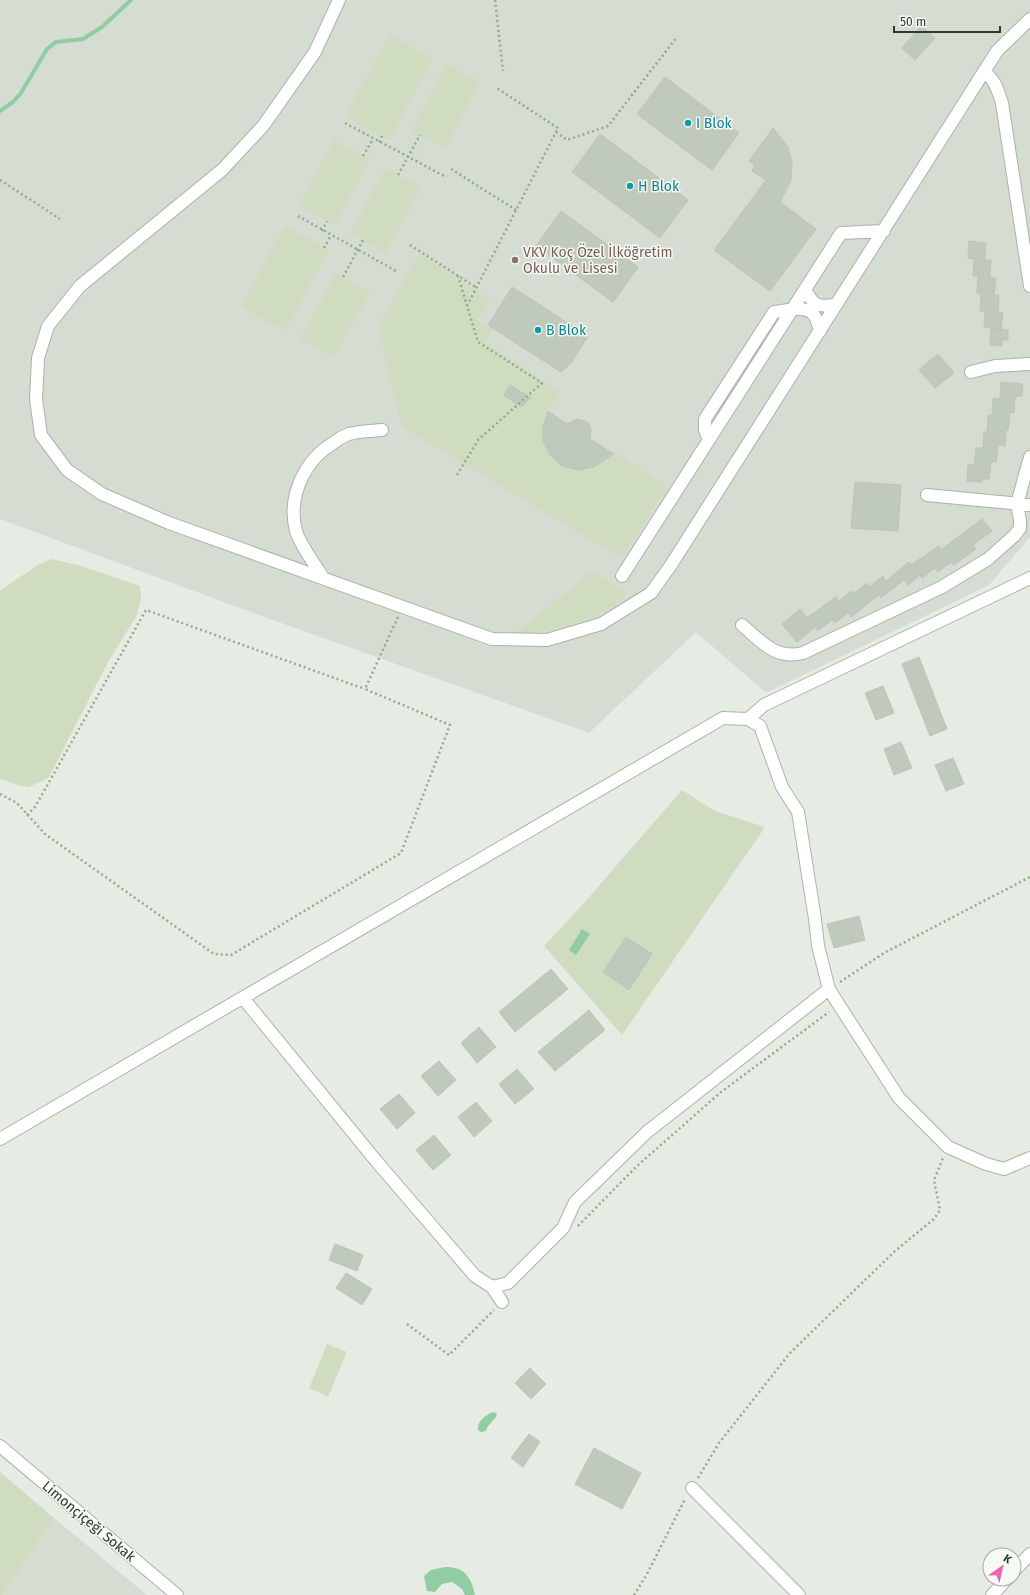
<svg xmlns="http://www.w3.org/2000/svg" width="1030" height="1595" font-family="'Fira Sans',sans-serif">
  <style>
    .built { fill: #d5dcd2 }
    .green { fill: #cfdcbf }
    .water { fill: #90cda3 }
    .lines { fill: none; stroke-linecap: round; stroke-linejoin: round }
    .stream { stroke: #90cda3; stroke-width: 4 }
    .building { fill: #c0cabc; stroke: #bac5b7 }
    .minor-casing { stroke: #a9b4a7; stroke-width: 14 }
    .path { stroke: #8dad87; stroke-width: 2.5; stroke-dasharray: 2 3; stroke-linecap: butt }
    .minor { stroke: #fff; stroke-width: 12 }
    .culture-dot { fill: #0f9aa8; stroke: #f6f9f4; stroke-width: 1.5 }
    .education-dot { fill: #8d6e63; stroke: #f6f9f4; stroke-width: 1.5 }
    .labels { text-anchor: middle; stroke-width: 3; stroke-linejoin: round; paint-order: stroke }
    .culture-label { font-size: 14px; fill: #0d838f; stroke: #f6f9f4; text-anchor: start }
    .education-label { font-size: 14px; fill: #785e54; stroke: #f6f9f4; text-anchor: start }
    .street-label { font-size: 14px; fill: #273d25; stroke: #f6f9f4 }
  </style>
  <rect width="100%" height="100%" fill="#e6ece4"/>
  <!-- built -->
  <path class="built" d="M 0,0 L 1030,0 L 1030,537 L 989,585 L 766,693 L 696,632 L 589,733 L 256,614 L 0,519 Z
    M 54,1518 L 147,1595 L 3,1595 Z"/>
  <!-- green -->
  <path class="green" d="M 390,35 L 433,59 L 389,140 L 345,116 Z
    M 446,64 L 480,82 L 446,148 L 412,130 Z
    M 334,140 L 370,159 L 335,225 L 299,205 Z
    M 386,168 L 421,187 L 386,253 L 350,233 Z
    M 285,226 L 329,250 L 285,331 L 241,306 Z
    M 419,254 L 490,300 L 478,320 L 493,330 L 485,343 L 560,392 C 553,403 544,415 543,428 C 542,456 567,480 594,466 C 602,463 608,457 614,451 L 667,486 L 622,558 L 402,427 L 378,326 Z
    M 336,273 L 370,292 L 334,357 L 300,339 Z
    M 51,559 L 78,565 L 140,586 L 141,598 L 137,615 L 108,662 L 49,777 L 29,787 L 21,786 L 0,779 L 0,591 L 36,566 Z
    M 591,572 L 597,574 L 624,591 L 625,594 C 622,603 612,607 604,611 C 576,626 547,633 516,633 Z
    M 682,790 L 715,811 L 765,827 L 622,1035 L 544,946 L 584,903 Z
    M 327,1344 L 347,1352 L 328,1397 L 309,1388 Z
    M 0,1472 L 54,1518 L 3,1595 L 0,1595 Z"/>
  <!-- water -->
  <path class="water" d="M 582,929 L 590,934 L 576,955 L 569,950 Z
    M 494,1412 L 497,1414 C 495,1421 488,1423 486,1431 L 481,1432 L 478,1430 C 477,1421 486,1414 494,1412 Z
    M 445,1567 C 465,1567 471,1577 475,1595 L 465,1595 L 462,1589 L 452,1582 L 442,1584 L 435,1592 L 427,1591 L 424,1576 L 431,1570 Z"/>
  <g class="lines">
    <!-- stream -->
    <path class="stream" d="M 0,111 L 13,102 L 21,93 L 47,49 L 56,42 L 83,39 L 102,27 L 131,0"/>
  </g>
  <!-- building -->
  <path class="building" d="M 921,26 L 935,38 L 915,60 L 902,48 Z
    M 665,77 L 739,133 L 712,170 L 637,114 Z
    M 773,128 L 788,147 L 792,163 L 791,180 L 780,202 L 816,229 L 770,291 L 714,250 L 766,180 L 752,171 L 755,165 L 749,161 Z
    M 600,134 L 688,200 L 660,238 L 572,172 Z
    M 561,211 L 638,267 L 613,302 L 536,246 Z
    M 969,241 L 986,243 L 985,260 L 991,260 L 990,278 L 996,278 L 994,295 L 999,295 L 998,312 L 1003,313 L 1001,329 L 984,327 L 985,311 L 980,311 L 981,294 L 977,293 L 978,276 L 973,276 L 974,259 L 968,258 Z
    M 512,287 L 588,336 L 571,363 L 561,372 L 488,325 Z
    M 991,328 L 1008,330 L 1008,340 L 1002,340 L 1002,346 L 990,345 Z
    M 938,354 L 954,373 L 935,388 L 919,370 Z
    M 1001,382 L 1023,384 L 1022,396 L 1015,396 L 1014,413 L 1010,412 L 1008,430 L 1006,429 L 1005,446 L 998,445 L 996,462 L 991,462 L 989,479 L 982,479 L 982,482 L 967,481 L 968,465 L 974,465 L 976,448 L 983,448 L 984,432 L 987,432 L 988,415 L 992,416 L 993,398 L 1000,399 Z
    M 510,385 L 531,398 L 521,407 L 504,395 Z
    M 548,411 L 567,424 L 577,419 L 585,421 L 588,423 L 591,430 L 590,439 L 613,454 L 594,467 L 578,470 L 562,466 L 550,455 L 543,441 L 543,427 Z
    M 855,482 L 901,485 L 898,531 L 851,528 Z
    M 982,519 L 992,531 L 973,545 L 976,549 L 954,565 L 951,562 L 938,572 L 935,568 L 922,578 L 920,575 L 908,585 L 904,580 L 881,598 L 879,595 L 851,617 L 848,613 L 835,623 L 832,620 L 818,631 L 815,627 L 797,642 L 782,624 L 800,609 L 807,618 L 836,597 L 839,601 L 852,591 L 854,593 L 867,583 L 869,587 L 883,576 L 886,581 L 909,562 L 911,565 L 939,546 L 942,549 Z
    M 919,657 L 947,729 L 930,736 L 902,664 Z
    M 883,686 L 894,713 L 876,720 L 865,693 Z
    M 901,742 L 912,768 L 894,775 L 884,749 Z
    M 953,758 L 964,784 L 946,791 L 935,765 Z
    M 859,916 L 865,940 L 834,948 L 827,924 Z
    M 626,937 L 652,954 L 629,990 L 603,972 Z
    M 551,969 L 568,989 L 515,1032 L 499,1012 Z
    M 589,1010 L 605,1030 L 555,1071 L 538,1052 Z
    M 479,1027 L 496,1047 L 477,1063 L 461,1043 Z
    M 439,1061 L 456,1080 L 438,1096 L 421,1076 Z
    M 517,1069 L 534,1089 L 515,1104 L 499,1084 Z
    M 399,1094 L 415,1113 L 397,1129 L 380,1109 Z
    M 476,1102 L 492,1121 L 474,1137 L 458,1117 Z
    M 434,1135 L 451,1155 L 433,1170 L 416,1150 Z
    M 335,1244 L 363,1255 L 357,1271 L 329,1260 Z
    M 346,1273 L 372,1289 L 362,1305 L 336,1288 Z
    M 530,1368 L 546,1384 L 531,1399 L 515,1383 Z
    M 529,1434 L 540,1442 L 523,1467 L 511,1458 Z
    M 594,1448 L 641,1473 L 622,1509 L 575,1484 Z"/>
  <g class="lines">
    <!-- minor casing -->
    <g class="minor-casing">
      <path id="minor" d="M 339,0 L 315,52 L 263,126 L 222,170 L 80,286 L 48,326 L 38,358 L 36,399 L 41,435 L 67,470 L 102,494 L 169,523 L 492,639 L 547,640 L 601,624 L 651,593 L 671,565 L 997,51 L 1030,19
        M 984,72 C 995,79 998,91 1002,103 L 1030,286
        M 805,289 C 813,306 819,308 837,304
        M 971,372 L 995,366 L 1030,364
        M 709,440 L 705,430 L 705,419 L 774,312 C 784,311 803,305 812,313 C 817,317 818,325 820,331
        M 927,495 L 1030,505
        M 622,576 L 841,233 L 884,231
        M 324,579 C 315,564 301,547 296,531 C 287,496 305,459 335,442 C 339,439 344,435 349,434 C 359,431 372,431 382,430
        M 742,625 C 761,641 775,660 803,653 L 942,587 L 988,559 L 1015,535 L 1020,528 L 1020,520 L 1017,504 L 1030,457
        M 748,719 L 760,726 L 782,787 L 798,812 L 815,919 L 818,946 L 829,989 L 839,1005 L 899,1098 L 948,1147 L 986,1164 L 1004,1169 L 1030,1158
        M 243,998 L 377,1162 L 475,1276 L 492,1287 L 508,1283 L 563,1228 L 575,1202 L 647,1132 L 829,989
        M 0,1139 L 723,718 L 748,719 L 764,705 L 1030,578
        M 492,1287 L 502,1302
        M 0,1446 L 177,1595
        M 692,1488 L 799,1595
        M 1014,1571 L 1030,1554
        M 992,1595 L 1007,1579"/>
    </g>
    <!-- path -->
    <path class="path" d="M 495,0 L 503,71
      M 345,123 L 446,177
      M 556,132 L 567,140 L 608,126 L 677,37
      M 379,142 L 382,136
      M 363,156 L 373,139
      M 451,169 L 516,210
      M 398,175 L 420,135
      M 0,180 L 60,219
      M 298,216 L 396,271
      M 322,231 L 327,221
      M 410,245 L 477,288
      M 324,248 L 331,235
      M 343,277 L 363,240
      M 467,306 L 558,128 L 495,87
      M 457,475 L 478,440 L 542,383 L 478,342 L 458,276
      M 0,794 L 17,803 L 45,834 L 214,954 L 231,955 L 401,853 L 450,725 L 365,689 L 398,617
      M 27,815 L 35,807 L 146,610 L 365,689
      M 840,982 L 884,953 L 1030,877
      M 578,1226 L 637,1166 L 721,1092 L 829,1012
      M 407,1324 L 449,1355 L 494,1310
      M 698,1478 L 719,1443 L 790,1353 L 895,1251 L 934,1219 L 940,1210 L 934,1180 L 943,1158
      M 634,1595 L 647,1574 L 685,1499"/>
    <!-- minor -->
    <use href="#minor" class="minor"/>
  </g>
  <!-- markers -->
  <g class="culture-dot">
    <circle cx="688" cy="123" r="4"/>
    <circle cx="630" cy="186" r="4"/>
    <circle cx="538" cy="330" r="4"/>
  </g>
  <circle class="education-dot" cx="515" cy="260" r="4"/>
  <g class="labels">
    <!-- culture labels -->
    <g class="culture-label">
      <text x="696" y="128">I Blok</text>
      <text x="638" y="191">H Blok</text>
      <text x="546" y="335">B Blok</text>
    </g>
    <!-- education labels -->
    <g class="education-label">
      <text x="523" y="257">VKV Koç Özel İlköğretim<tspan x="523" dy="16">Okulu ve Lisesi</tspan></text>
    </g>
    <!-- street labels -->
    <g class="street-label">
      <text transform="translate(89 1521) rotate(40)" y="5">Limonçiçeği Sokak</text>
    </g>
  </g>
  <!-- north arrow -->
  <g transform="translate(1002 1567) rotate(34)"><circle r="19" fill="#f6f9f4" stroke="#a3aea1"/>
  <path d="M0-3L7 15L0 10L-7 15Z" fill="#e767b4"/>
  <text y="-6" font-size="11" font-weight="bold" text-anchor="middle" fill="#273d25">K</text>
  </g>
  <!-- scale -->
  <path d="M894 26v6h106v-6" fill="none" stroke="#273d25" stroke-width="2"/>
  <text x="900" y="26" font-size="12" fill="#273d25" stroke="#f6f9f4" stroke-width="3" paint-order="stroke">50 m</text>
</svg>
